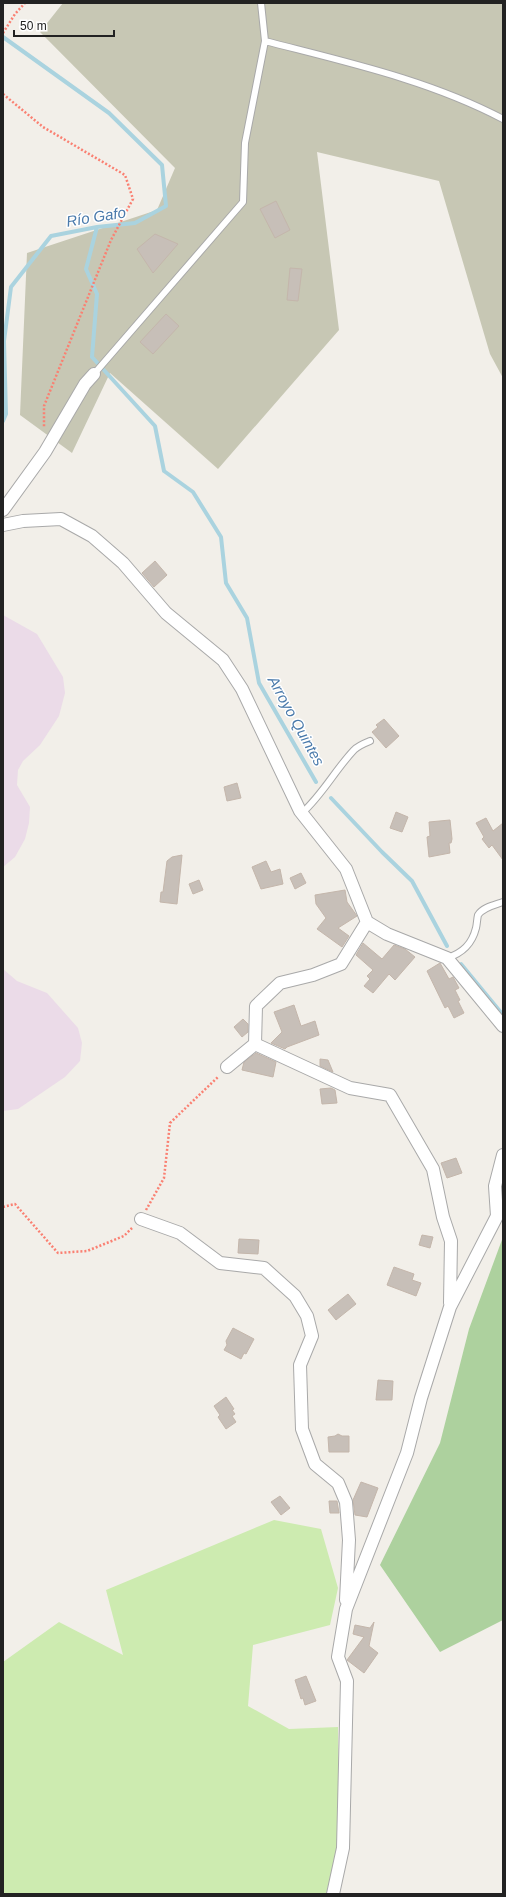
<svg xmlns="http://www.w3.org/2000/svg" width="506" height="1897" font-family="Helvetica,sans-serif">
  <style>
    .industrial { fill: #ebdbe8 }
    .construction { fill: #c7c7b4 }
    .grass { fill: #cdebb0 }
    .forest { fill: #add19e }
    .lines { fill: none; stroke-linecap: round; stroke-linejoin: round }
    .stream { stroke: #aad3df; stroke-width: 4 }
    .building { fill: #c7bfb8; stroke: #c4b6ab }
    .service-casing { stroke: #a9a9a9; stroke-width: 8 }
    .minor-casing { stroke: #a9a9a9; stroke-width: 14 }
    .path { stroke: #fa8072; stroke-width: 2.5; stroke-dasharray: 2 2; stroke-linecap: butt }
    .service { stroke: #fff; stroke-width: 6 }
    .minor { stroke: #fff; stroke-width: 12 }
    .labels { text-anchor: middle; stroke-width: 3; stroke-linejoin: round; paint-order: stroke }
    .water-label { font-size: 15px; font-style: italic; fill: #4a7aab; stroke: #fff }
  </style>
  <rect width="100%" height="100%" fill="#f2efe9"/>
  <!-- industrial -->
  <path class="industrial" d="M 3,615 L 37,634 L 63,677 L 65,693 L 59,716 L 40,745 L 23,761 L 18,770 L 17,785 L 30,807 L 29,823 L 25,839 L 15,857 L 3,867 Z
    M 3,969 L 17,981 L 47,993 L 78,1028 L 82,1043 L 80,1061 L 65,1077 L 18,1109 L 3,1111 Z"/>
  <!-- construction -->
  <path class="construction" d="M 63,3 L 503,3 L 503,378 L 490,354 L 439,181 L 317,152 L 339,330 L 218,469 L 110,373 L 72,453 L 20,415 L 27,253 L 157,210 L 175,168 L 40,32 Z"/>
  <!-- grass -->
  <path class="grass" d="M 274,1520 L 321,1529 L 338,1588 L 330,1625 L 253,1645 L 248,1706 L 289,1729 L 338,1727 L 339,1832 L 334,1864 L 326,1894 L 3,1894 L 3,1662 L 59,1622 L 123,1655 L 106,1590 Z"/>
  <!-- forest -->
  <path class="forest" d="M 503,1237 L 503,1620 L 440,1652 L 380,1565 L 440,1443 L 469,1329 Z"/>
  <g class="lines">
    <!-- stream -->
    <path class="stream" d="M 3,37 L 109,113 L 162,165 L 166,206 L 135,223 L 97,227 L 51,236 L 11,287 L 4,341 L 6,414 L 3,421
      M 97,227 L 86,269 L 97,294 L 92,357 L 155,426 L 164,471 L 193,492 L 221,537 L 226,583 L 247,618 L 259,683 L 316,782
      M 331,798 L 382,852 L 412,881 L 447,946
      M 461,964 L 503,1015"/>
  </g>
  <!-- building -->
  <path class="building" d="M 276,201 L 290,230 L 275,238 L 260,209 Z
    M 155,234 L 178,244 L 153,273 L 137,249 Z
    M 290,268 L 302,269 L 298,301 L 287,300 Z
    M 166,314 L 179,326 L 153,354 L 140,342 Z
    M 155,561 L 167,575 L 154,587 L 142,573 Z
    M 384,719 L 399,736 L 386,748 L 372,732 L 378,727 L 376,725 Z
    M 237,783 L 241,798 L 227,801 L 224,787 Z
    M 396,812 L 408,817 L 402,832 L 390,828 Z
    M 486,818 L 493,831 L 503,823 L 503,860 L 492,845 L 489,848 L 482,839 L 484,837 L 476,823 Z
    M 450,820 L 452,839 L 451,843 L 449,843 L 450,853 L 429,857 L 427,837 L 430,836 L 429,822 Z
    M 182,855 L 177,904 L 160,902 L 161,892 L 163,892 L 167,861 L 172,857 Z
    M 266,861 L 271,872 L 280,869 L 283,884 L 261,889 L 252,867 Z
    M 301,873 L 306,883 L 295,889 L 290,878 Z
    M 199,880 L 203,890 L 193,894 L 189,884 Z
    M 345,890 L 347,902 L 357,916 L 338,928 L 349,936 L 342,947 L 317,929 L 326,918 L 316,904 L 315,895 Z
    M 363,943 L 382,959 L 394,945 L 405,949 L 415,957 L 395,980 L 389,974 L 373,993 L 364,986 L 370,979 L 367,976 L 373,970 L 356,955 Z
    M 440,963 L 449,979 L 453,977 L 459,988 L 455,990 L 460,1000 L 458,1001 L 464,1013 L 454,1018 L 448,1006 L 445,1008 L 427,971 Z
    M 294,1005 L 301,1026 L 315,1021 L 319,1035 L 287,1047 L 285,1049 L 271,1043 L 282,1032 L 274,1012 Z
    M 243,1019 L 248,1024 L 248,1032 L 242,1037 L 234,1027 Z
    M 256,1053 L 276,1062 L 273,1077 L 242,1070 L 244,1062 Z
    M 320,1059 L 328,1060 L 333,1072 L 320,1066 Z
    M 331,1088 L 335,1090 L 337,1103 L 322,1104 L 320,1089 Z
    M 456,1158 L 462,1173 L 447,1178 L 441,1163 Z
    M 422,1235 L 433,1237 L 430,1248 L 419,1245 Z
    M 239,1239 L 259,1240 L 258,1254 L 238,1253 Z
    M 394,1267 L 414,1274 L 412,1280 L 421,1283 L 416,1296 L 387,1285 Z
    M 348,1294 L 356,1304 L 336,1320 L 328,1310 Z
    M 233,1328 L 254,1339 L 246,1354 L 244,1353 L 241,1359 L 224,1350 L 227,1345 L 226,1341 Z
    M 378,1380 L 393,1381 L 392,1400 L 376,1400 Z
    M 226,1397 L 234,1409 L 232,1410 L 235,1414 L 232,1416 L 236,1422 L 226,1429 L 218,1417 L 220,1415 L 214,1406 Z
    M 338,1434 L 342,1436 L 349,1436 L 349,1452 L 329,1452 L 328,1437 L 335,1436 Z
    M 361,1482 L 378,1488 L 367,1517 L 355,1515 L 353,1500 Z
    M 280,1496 L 290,1508 L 281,1515 L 271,1502 Z
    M 329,1501 L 337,1501 L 339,1513 L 330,1513 Z
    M 374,1622 L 369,1646 L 378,1653 L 364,1673 L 347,1660 L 364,1637 L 353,1634 L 355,1625 L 370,1628 Z
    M 306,1676 L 316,1701 L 305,1705 L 303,1698 L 301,1699 L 295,1680 Z"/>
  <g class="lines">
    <!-- service casing -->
    <g class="service-casing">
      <path id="service" d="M 265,41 C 346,62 429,80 503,119
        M 94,374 L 243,202 L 245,143 L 265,41 L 261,3
        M 302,813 C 323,794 335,770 354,750 C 358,746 365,743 370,741
        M 447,958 C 463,953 472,944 476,928 C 477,924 477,919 478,915 C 483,907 495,905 503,902"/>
    </g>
    <!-- minor casing -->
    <g class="minor-casing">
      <path id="minor" d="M 3,510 L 45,452 L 85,384 L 94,374
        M 3,525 L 23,521 L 61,519 L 92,536 L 123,563 L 166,613 L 223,660 L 242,689 L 300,811 L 346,869 L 367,922 L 387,934 L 447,958 L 503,1026
        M 255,1044 L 350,1088 L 390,1095 L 433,1169 L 443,1217 L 451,1241 L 450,1303
        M 227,1067 L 255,1044 L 256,1006 L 280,983 L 313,975 L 341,964 L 367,922
        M 141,1219 L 180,1233 L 220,1263 L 264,1268 L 295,1296 L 307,1316 L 312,1336 L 300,1365 L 302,1429 L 315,1464 L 338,1483 L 346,1502 L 349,1540 L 346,1600
        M 333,1894 L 343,1848 L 347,1681 L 338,1657 L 346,1609 L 407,1453 L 421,1398 L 450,1307 L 497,1216 L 495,1186 L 503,1155"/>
    </g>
    <!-- path -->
    <path class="path" d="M 3,33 L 15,14 L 25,3
      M 3,94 L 43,127 L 125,175 L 133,199 L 111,240 L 44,406 L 44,428
      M 3,1207 L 15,1204 L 58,1253 L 87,1251 L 124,1236 L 132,1228
      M 146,1210 L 164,1178 L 170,1123 L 219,1076"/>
    <!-- service -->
    <use href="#service" class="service"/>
    <!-- minor -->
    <use href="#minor" class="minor"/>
  </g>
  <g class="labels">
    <!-- water labels -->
    <g class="water-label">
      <text transform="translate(96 217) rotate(-9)" y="5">Río Gafo</text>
      <text transform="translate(296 721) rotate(61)" y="5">Arroyo Quintes</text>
    </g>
  </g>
  <!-- border -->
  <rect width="506" height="1897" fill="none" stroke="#222222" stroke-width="8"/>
  <!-- scale -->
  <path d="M14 30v6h100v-6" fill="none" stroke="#222222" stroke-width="2"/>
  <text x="20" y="30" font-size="12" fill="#222222" stroke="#ffffff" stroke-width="3" paint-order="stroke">50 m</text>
</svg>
